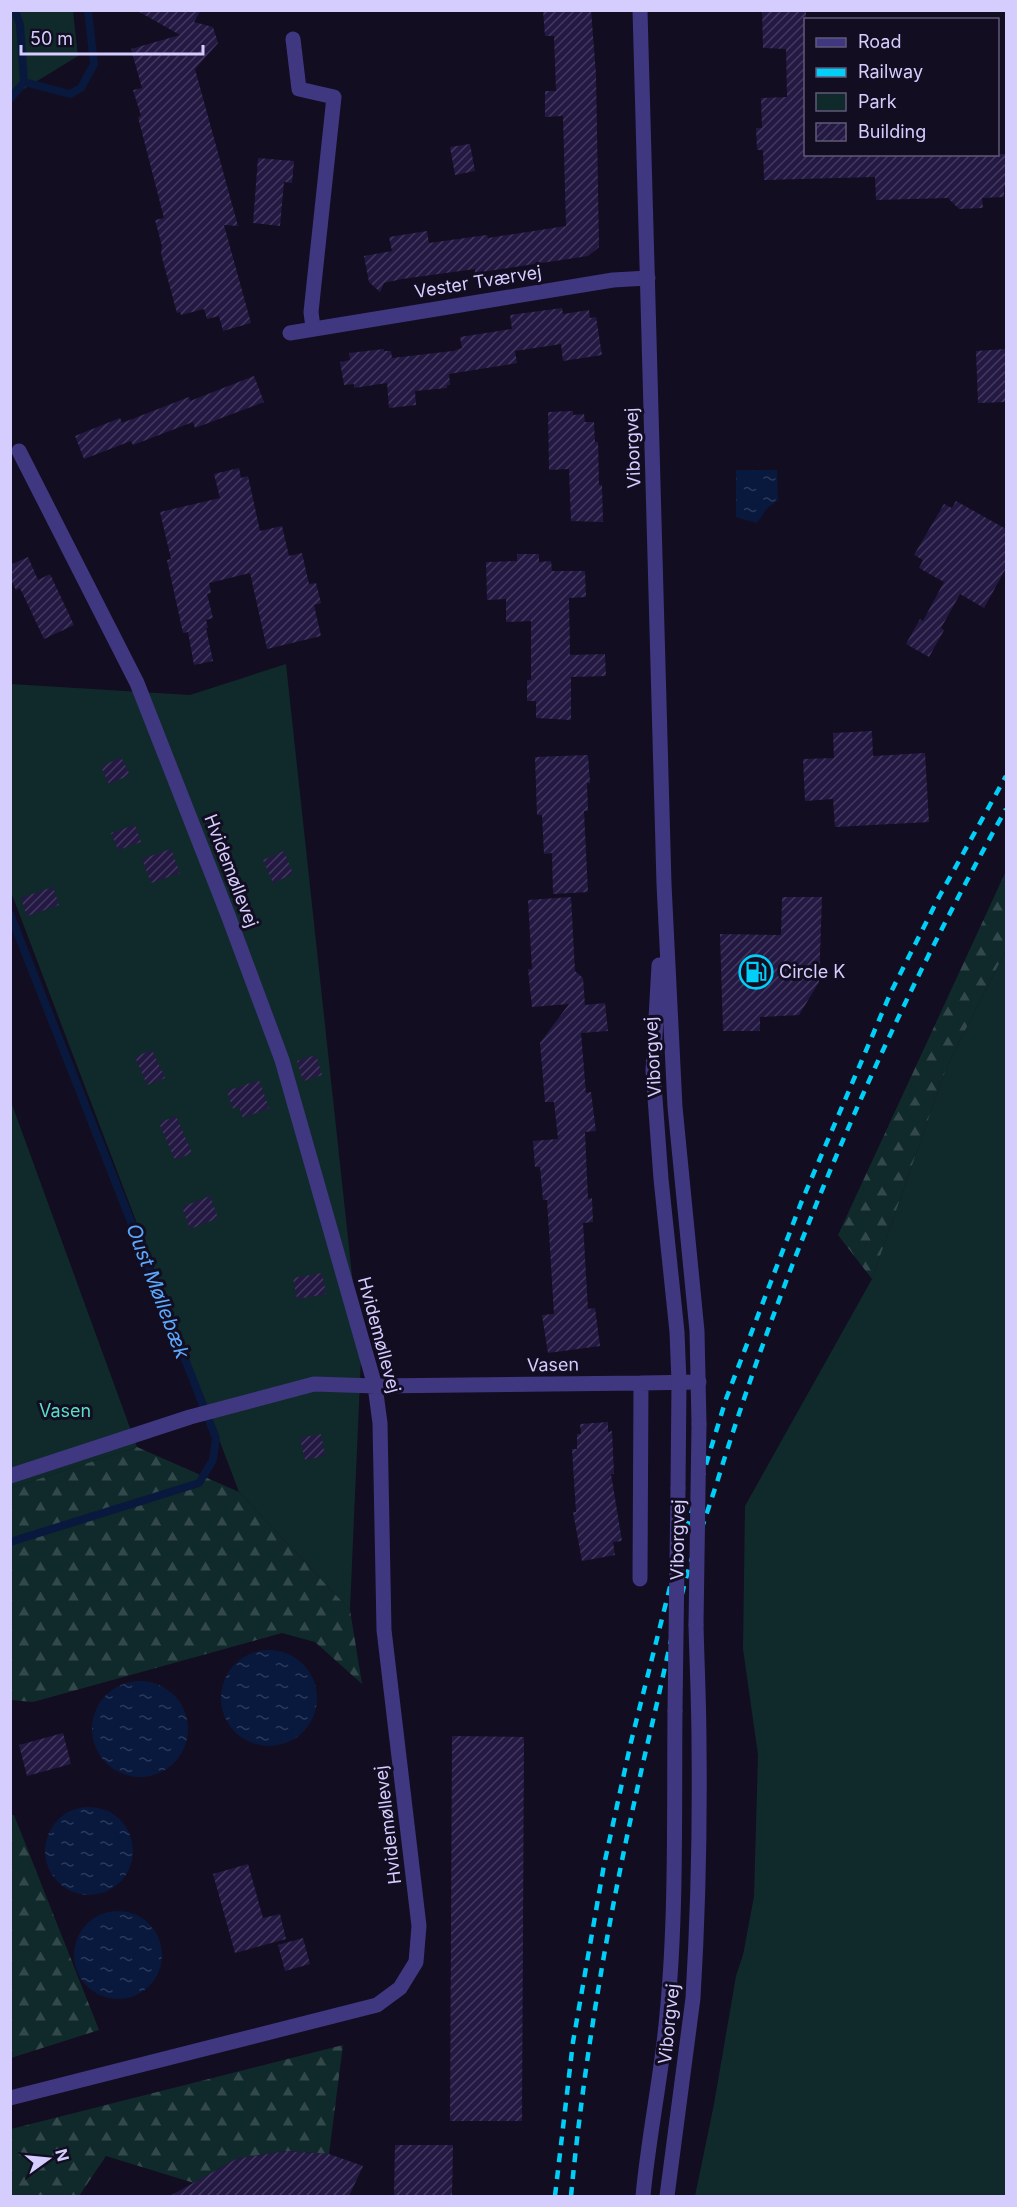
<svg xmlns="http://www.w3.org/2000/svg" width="1017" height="2207" font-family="Inter,sans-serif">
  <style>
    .green { fill: #102a2b }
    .forest { fill: url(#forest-firs) }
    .water { fill: url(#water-ripples) }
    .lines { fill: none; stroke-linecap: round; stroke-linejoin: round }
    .stream { stroke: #09193e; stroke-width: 8 }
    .building { fill: url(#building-hatch) }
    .minor { stroke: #3f3780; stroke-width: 15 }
    .tertiary { stroke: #3f3780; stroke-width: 15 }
    .rail { stroke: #00cff8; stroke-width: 4.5; stroke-dasharray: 9 8; stroke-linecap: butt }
    .tertiary-bridge { stroke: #3f3780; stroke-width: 15 }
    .labels { text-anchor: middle; stroke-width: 6; stroke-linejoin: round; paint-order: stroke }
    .street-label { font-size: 18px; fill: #d6cdff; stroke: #120d21 }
    .poi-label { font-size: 18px; fill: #d6cdff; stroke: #120d21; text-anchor: start }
    .park-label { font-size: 18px; fill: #58dfc6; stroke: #120d21 }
    .water-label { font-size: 20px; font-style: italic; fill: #5ba9ff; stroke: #120d21 }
  </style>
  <defs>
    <pattern id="forest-firs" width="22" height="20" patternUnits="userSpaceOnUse" patternTransform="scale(1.5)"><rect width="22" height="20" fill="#102a2b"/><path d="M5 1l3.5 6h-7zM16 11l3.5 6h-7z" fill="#32484b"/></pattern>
    <pattern id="water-ripples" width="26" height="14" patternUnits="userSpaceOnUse" patternTransform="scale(1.5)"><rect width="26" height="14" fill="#09193e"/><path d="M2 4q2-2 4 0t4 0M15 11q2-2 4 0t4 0" fill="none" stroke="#2c395b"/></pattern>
    <pattern id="building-hatch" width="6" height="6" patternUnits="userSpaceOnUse" patternTransform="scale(1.5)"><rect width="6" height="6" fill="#241942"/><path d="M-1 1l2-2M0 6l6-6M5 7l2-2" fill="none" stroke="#43395e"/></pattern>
  </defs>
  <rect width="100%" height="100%" fill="#120d21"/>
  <!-- green -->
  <path class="green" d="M 11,10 L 73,11 L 78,56 L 11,97 Z
    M 286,664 L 361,1358 L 350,1610 L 239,1492 L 11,892 L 11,684 L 190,695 Z
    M 1006,950 L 1006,2196 L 695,2196 L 714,2104 L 736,1976 L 743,1955 L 754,1896 L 758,1755 L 743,1649 L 745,1506 L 872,1279 L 947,1066 Z
    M 10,1099 L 137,1447 L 11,1488 L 10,1488 Z"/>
  <!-- forest -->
  <path class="forest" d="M 1006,871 L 1006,950 L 947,1066 L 872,1279 L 838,1235 Z
    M 137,1447 L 239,1492 L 350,1610 L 362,1684 L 315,1642 L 282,1633 L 33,1702 L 11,1700 L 11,1488 Z
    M 11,1815 L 14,1815 L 99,2030 L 11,2058 Z
    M 343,2045 L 329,2154 L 286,2151 L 236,2159 L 194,2183 L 106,2156 L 79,2196 L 11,2196 L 11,2129 Z"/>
  <!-- water -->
  <path class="water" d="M 736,470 L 777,470 L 778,500 L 767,508 L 757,523 L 736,517 Z
    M221 1698a48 48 0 1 1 96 0a48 48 0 1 1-96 0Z
    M92 1729a48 48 0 1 1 96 0a48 48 0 1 1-96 0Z
    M45 1851a44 44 0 1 1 88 0a44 44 0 1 1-88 0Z
    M74 1955a44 44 0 1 1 88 0a44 44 0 1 1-88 0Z"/>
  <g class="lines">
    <!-- stream -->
    <path class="stream" d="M 15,10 L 20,25 L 24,82
      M 10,99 L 24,82 L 70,94 L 81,88 L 94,64 L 88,10
      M 10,914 L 216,1438 L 213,1460 L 199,1483 L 10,1542"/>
  </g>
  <!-- building -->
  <path class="building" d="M 136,10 L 201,10 L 194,22 L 213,27 L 218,43 L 195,69 L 238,226 L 224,225 L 251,323 L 223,331 L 219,316 L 207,319 L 204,309 L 181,315 L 180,312 L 177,313 L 161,254 L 162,246 L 155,220 L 164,218 L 138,117 L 141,116 L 133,90 L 142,88 L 131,49 L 180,35 Z
    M 543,10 L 591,10 L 596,74 L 599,247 L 588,256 L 475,273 L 475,269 L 402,279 L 384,283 L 380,292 L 369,282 L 364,256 L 392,251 L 389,237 L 427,231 L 429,243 L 487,235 L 488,238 L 566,226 L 563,116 L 545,117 L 545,91 L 556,91 L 554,36 L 545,36 Z
    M 762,10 L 806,10 L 806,154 L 1006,154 L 1006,186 L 1004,186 L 1004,197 L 982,198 L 983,208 L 959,209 L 948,198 L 876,200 L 875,177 L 764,180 L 763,150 L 757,150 L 756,128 L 762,128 L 761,98 L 787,97 L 786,49 L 763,48 Z
    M 470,144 L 475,171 L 455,175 L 450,147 Z
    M 258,158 L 294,161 L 292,183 L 284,182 L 280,226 L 253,223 Z
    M 562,308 L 563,314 L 589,310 L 590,318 L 596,317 L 602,355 L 563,361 L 561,344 L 515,351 L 517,363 L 449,374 L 450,385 L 447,385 L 447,388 L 415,391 L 416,405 L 389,408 L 387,383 L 354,388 L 354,384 L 344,385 L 340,362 L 350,360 L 349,353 L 384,349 L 384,351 L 391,351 L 392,358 L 453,351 L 462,348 L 460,337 L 512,329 L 510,315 Z
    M 1006,349 L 1006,402 L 978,403 L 976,351 Z
    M 254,376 L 264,402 L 195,428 L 193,422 L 133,445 L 131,441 L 84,459 L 75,436 L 120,418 L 122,423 L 189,397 L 190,401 Z
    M 573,411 L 573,415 L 584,414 L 585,422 L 594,422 L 595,442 L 598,442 L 599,485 L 602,485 L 603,522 L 571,521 L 569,469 L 549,470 L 548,412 Z
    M 239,468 L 241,478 L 248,476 L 260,531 L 282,526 L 289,556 L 302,553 L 309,584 L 316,583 L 321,603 L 314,605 L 321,636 L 267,649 L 250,573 L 209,583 L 211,593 L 207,594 L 213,618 L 206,620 L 208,628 L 206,628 L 213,661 L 194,665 L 188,632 L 183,633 L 167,560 L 171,559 L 160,512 L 220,498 L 214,474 Z
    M 956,501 L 1006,529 L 1006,568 L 984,608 L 960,594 L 941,628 L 944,630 L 929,657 L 906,644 L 920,619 L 923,621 L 944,582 L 919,568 L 923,560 L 914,555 L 944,504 L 952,508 Z
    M 517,554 L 539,554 L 539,562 L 551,561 L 552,571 L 585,571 L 586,597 L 569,598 L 570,655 L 605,654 L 606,676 L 571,677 L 571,720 L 536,718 L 536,701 L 527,701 L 527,680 L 531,680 L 531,621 L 506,622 L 506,599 L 487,600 L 486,562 L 517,561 Z
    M 28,557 L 38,580 L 50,574 L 74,625 L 44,639 L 20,588 L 16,590 L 10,578 L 10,565 Z
    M 872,731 L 873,756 L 925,753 L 929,822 L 835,827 L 833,799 L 805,801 L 803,759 L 834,758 L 833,733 Z
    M 588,755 L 590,783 L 587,783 L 588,811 L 584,811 L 588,892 L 553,894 L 552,853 L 544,854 L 542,815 L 537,815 L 535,757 Z
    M 121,757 L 130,775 L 109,784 L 101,767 Z
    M 135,825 L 141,842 L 118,850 L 111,833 Z
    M 171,849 L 180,873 L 151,883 L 142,859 Z
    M 284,851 L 293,874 L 273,883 L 263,860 Z
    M 53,887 L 59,905 L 27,916 L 21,898 Z
    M 571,897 L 575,971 L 583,978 L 585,1005 L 605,1003 L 608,1031 L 581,1033 L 586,1093 L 591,1092 L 596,1131 L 585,1132 L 588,1199 L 592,1198 L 593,1222 L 583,1223 L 588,1309 L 595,1308 L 600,1346 L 548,1353 L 542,1315 L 554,1314 L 547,1200 L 543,1200 L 540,1167 L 535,1167 L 533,1141 L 558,1139 L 554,1102 L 545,1102 L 540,1043 L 569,1004 L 532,1007 L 528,969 L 532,969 L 528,900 Z
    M 782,897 L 822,897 L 819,982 L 799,1015 L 760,1017 L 760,1031 L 723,1031 L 720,934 L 781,935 Z
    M 152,1050 L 165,1078 L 147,1085 L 135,1057 Z
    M 316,1055 L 322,1075 L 303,1081 L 297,1061 Z
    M 259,1080 L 269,1108 L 243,1118 L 239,1107 L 233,1109 L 227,1091 Z
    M 176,1116 L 192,1153 L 175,1160 L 159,1123 Z
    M 210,1196 L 218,1218 L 190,1229 L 182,1207 Z
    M 322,1273 L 326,1294 L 297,1299 L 293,1278 Z
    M 608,1422 L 608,1432 L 612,1431 L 614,1474 L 611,1474 L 622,1541 L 613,1542 L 615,1555 L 582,1561 L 573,1512 L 576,1512 L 572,1449 L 577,1449 L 577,1434 L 581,1434 L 580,1424 Z
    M 321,1434 L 325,1456 L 305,1460 L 300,1438 Z
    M 63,1733 L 71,1764 L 27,1776 L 19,1745 Z
    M 452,1736 L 524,1737 L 522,2121 L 450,2121 Z
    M 248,1864 L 263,1918 L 280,1914 L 286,1939 L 235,1953 L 213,1874 Z
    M 303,1938 L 310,1964 L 285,1971 L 278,1945 Z
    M 395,2145 L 453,2145 L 452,2196 L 394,2196 Z
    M 286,2151 L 329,2154 L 363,2166 L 349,2196 L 170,2196 L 236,2159 Z"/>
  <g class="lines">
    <!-- minor -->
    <path class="minor" d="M 293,39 L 299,89 L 334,97 L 311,312 L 313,328
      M 290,333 L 613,280 L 648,278
      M 641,1383 L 699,1382
      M 10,1476 L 190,1417 L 314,1384 L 375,1386 L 641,1383 L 640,1579
      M 10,2098 L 377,2005 L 400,1988 L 416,1962 L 419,1926 L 384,1630 L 380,1423 L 375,1386 L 282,1060 L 228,915 L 137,683 L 19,451"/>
    <!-- tertiary -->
    <path class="tertiary" d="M 640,10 L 664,884 L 675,1107 L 697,1331 L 699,1424
      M 659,965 L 653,1071 L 661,1179 L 677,1332 L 679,1382 L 678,1488
      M 643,2196 C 648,2142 659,2088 665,2034 C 677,1927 674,1819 675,1711
      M 667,2196 L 693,1998 C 698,1914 700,1829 699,1745 C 699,1705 697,1665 696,1625"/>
    <!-- rail -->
    <path class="rail" d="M 555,2196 L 573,2042 L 604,1865 L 631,1742 L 676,1563 L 726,1399 L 801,1203 L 891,992 L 939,897 L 1006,776
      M 571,2196 C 586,2040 614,1886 650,1733 C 662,1683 672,1632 685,1582 C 696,1542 711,1503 723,1463 C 795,1236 890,1016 1006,809"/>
    <!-- tertiary-bridge -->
    <path class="tertiary-bridge" d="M 696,1625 L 699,1424
      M 675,1711 L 678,1488"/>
  </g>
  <!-- icons -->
  <defs>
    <g id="fuel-ring" transform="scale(1.725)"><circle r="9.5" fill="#120d21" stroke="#00cff8" stroke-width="1.5"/><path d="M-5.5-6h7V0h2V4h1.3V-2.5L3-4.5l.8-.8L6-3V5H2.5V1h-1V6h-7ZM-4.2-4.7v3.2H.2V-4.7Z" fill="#00cff8"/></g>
  </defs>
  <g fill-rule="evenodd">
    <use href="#fuel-ring" x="756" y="972"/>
  </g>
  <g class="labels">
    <!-- street labels -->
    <g class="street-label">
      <text transform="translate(478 282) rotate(-9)" y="6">Vester Tværvej</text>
      <text transform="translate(633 448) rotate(-92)" y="6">Viborgvej</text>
      <text transform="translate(231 871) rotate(69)" y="6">Hvidemøllevej</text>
      <text transform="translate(653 1057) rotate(-93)" y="6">Viborgvej</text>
      <text transform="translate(379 1335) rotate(75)" y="6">Hvidemøllevej</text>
      <text transform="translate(553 1365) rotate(-1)" y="6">Vasen</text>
      <text transform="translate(678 1540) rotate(-89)" y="6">Viborgvej</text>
      <text transform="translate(388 1825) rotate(-97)" y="6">Hvidemøllevej</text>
      <text transform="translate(669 2024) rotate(-84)" y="6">Viborgvej</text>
    </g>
    <!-- poi labels -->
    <g class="poi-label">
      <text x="779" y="978">Circle K</text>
    </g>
    <!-- park labels -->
    <g class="park-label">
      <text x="65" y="1417">Vasen</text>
    </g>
    <!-- water labels -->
    <g class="water-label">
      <text transform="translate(158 1291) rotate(69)" y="7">Oust Møllebæk</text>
    </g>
  </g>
  <!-- border -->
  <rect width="1017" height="2207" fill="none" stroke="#d6cdff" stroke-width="24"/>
  <!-- legend -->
  <rect x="804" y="18" width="195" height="138" fill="#120d21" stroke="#605a7a" stroke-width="1.5"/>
  <rect x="816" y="38" width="30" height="9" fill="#3f3780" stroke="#605a7a" stroke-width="1.5"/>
  <text x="858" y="48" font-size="18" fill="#d6cdff">Road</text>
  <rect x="816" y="68" width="30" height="9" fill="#00cff8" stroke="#605a7a" stroke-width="1.5"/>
  <text x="858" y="78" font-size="18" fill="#d6cdff">Railway</text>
  <rect x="816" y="93" width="30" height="18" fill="#102a2b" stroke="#605a7a" stroke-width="1.5"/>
  <text x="858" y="108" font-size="18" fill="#d6cdff">Park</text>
  <rect x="816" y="123" width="30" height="18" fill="url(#building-hatch)" stroke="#605a7a" stroke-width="1.5"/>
  <text x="858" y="138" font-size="18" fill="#d6cdff">Building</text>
  <!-- north arrow -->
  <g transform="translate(48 2159) rotate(75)" stroke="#120d21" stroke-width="4.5" paint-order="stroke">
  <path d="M0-4.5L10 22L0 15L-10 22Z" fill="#d6cdff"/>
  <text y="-9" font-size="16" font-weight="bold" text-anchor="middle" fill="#d6cdff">N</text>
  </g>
  <!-- scale -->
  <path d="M21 45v9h182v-9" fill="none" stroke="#d6cdff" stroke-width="3"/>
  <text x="30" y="45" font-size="18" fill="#d6cdff" stroke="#120d21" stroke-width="4.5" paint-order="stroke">50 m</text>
</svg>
